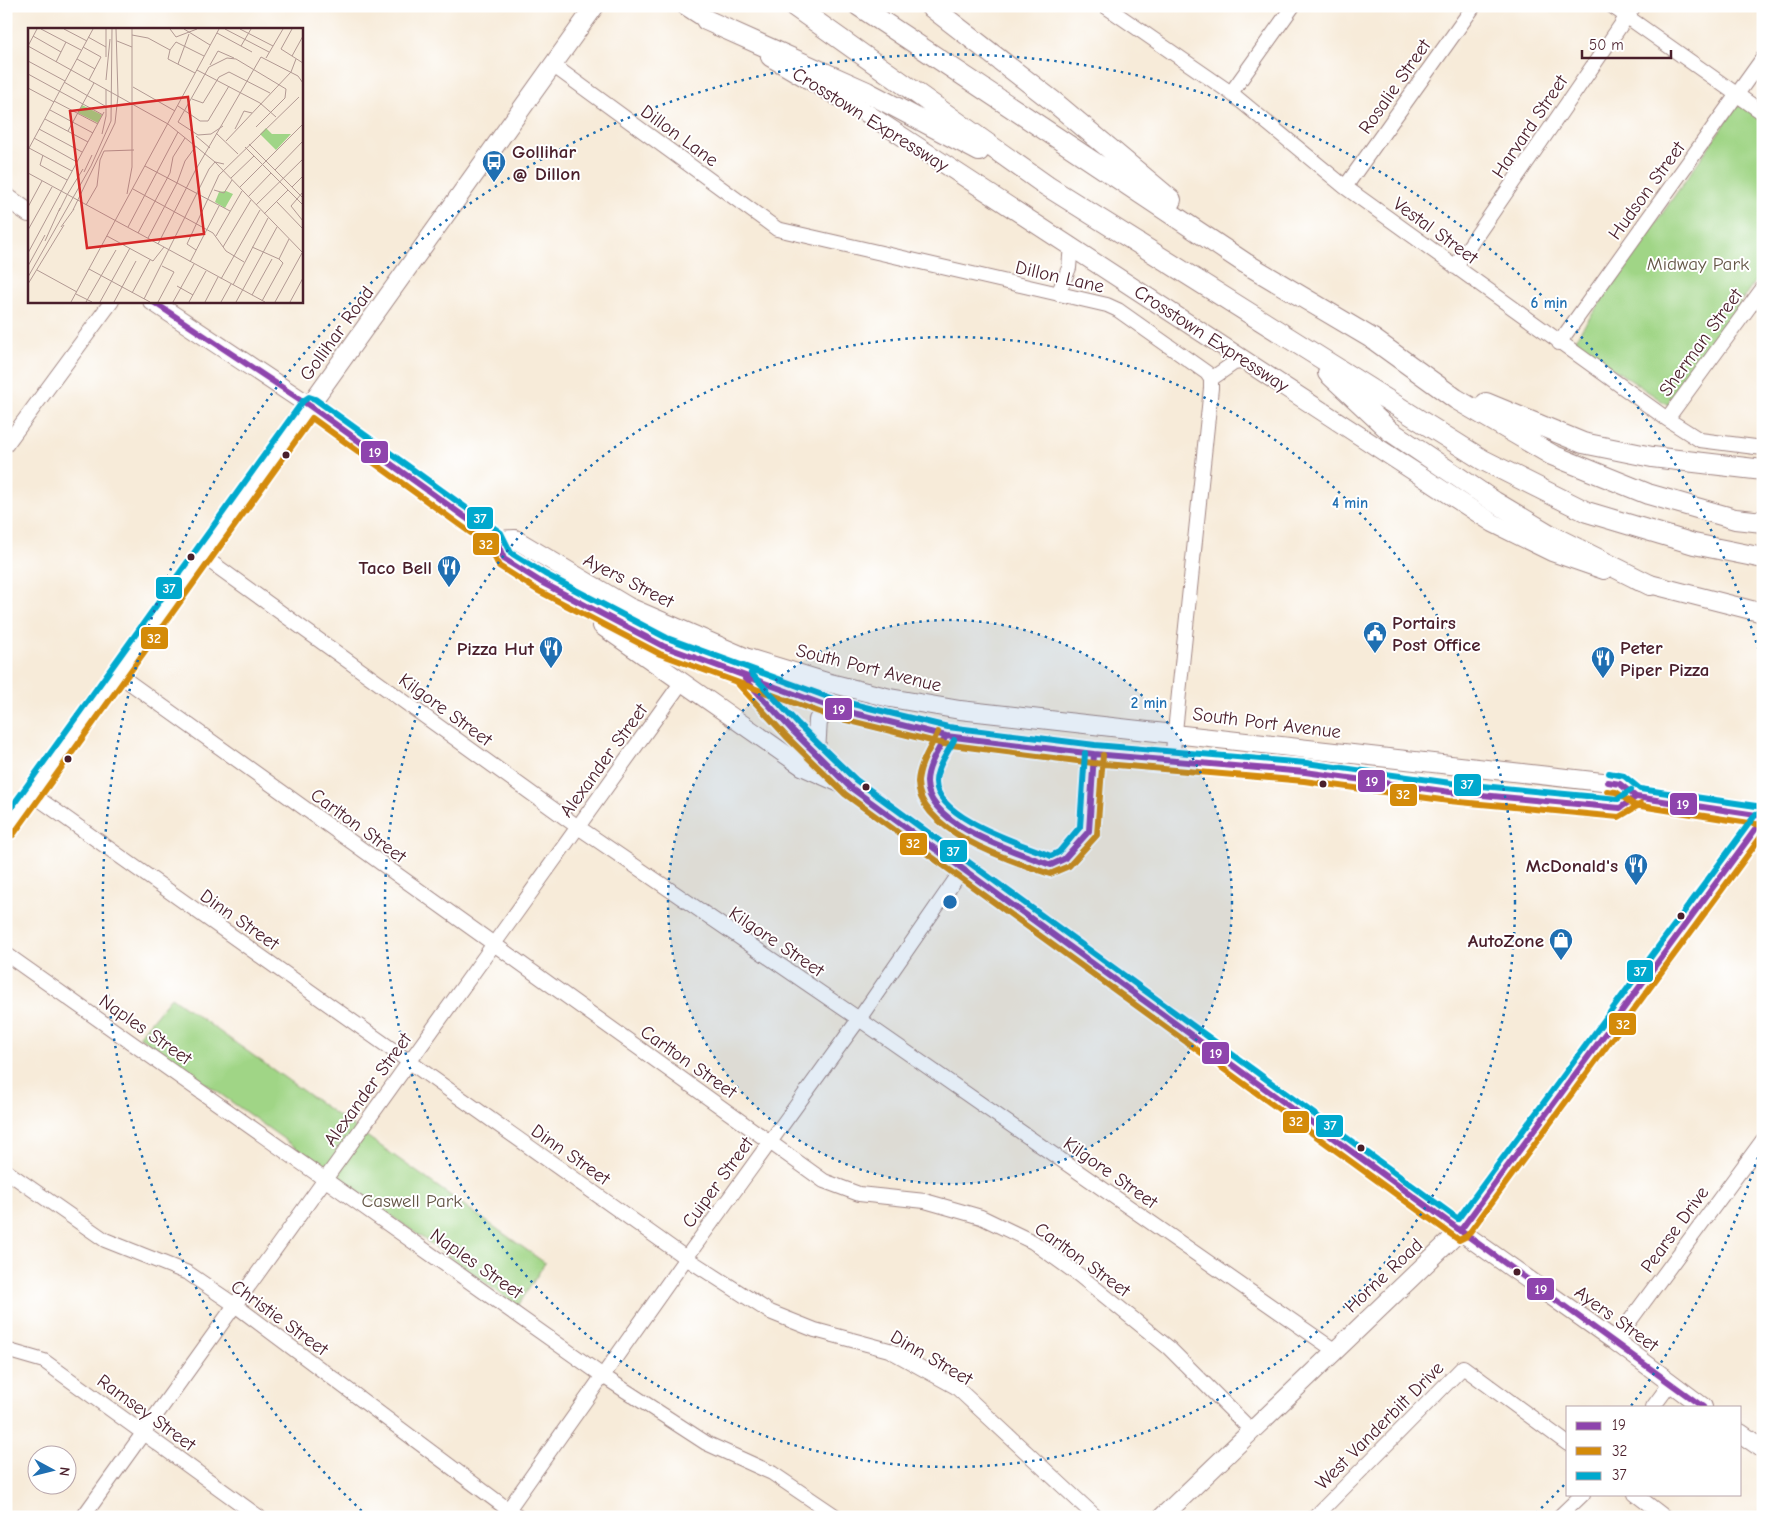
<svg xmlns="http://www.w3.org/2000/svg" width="1769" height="1523" font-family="'Comic Neue',sans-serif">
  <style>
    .green { fill: #a0d586; stroke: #757a58 }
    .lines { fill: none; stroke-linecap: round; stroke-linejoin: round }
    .minor-casing { stroke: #a08582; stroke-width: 16 }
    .major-casing { stroke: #a08582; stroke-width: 20 }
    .highway-casing { stroke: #a08582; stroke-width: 22 }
    .minor { stroke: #fff; stroke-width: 14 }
    .major { stroke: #fff; stroke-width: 18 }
    .highway { stroke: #fff; stroke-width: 20 }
    .bus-1-casing { stroke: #fff; stroke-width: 10 }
    .bus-2-casing { stroke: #fff; stroke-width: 10 }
    .bus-3-casing { stroke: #fff; stroke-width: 10 }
    .bus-1 { stroke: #8e44ad; stroke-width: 6 }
    .bus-2 { stroke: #d48b09; stroke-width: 6 }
    .bus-3 { stroke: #00a9ce; stroke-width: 6 }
    .ring { fill: none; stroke: #1f6fb2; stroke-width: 2.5; stroke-dasharray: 2.5 5 }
    .bus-dot { fill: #4a1f2b; stroke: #fff; stroke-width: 2 }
    .labels { text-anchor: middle; stroke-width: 4; stroke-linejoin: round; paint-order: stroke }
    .street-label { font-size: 19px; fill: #4a1f2b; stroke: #fff }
    .poi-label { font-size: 19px; font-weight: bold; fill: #4a1f2b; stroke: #fff; text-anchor: end }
    .park-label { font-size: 19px; fill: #645646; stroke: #fff }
    .inset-road { fill: none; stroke: #b29993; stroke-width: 1 }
    .view { fill: #d62828; fill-opacity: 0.15; stroke: #d62828; stroke-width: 2.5 }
    .inset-edge { fill: none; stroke: #4a1f2b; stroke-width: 2.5 }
    .centre { fill: #1f6fb2; stroke: #fff; stroke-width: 2.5 }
    .ring-label { font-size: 15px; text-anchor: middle; font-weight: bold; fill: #1f6fb2; stroke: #fff; stroke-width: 4; stroke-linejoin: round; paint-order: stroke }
    .line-badge { stroke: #fff; stroke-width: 2 }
    .badge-label { font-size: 14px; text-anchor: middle; font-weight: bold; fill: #fff }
  </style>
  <rect width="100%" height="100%" fill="#fff"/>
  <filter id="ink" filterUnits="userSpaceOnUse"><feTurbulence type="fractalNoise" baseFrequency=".02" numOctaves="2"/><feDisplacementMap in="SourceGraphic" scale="10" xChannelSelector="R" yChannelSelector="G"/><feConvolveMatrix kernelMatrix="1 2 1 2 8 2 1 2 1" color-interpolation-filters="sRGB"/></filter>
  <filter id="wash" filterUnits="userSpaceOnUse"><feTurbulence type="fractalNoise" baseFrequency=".0096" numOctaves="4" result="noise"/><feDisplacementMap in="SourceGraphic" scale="20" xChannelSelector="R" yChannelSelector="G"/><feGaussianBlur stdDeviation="1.12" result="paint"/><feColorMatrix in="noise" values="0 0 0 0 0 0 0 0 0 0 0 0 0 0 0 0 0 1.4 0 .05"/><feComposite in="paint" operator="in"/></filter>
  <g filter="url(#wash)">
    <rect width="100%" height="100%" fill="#f7ebd9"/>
    <!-- green -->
    <path class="green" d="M 1737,106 L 1744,106 L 1763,120 L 1763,271 L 1668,405 L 1573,342 Z
      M 171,997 L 545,1263 L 518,1306 L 139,1036 Z"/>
  </g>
  <g filter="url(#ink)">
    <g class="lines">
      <!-- minor casing -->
      <g class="minor-casing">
        <path id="minor" d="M 1105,6 L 1231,93 L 1345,187 L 1667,419 L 1700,440 L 1763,448
          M 1612,6 L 1763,113
          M 554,66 L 777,229 L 1107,305 L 1118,310 L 1207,373 L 1211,379 L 1211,388 L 1172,760
          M 1231,93 L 1293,6
          M 1345,187 L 1474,6
          M 1455,267 L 1634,6
          M 1058,294 L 1069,268 L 1071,245
          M 1559,343 L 1763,58
          M 1211,379 L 1234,363 L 1247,361
          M 1667,419 L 1763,288
          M 6,445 L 112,301
          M 204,557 L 578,827 L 859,1019 L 1334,1350
          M 119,675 L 824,1181 L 859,1194 L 925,1201 L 981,1217 L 1033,1242 L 1079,1275 L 1169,1348 L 1251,1430
          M 32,794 L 686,1258 L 770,1312 L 815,1330 L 889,1350 L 956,1387 L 1096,1517
          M 6,954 L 603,1376 L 706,1443 L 772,1473 L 837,1517
          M 6,1171 L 105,1240 L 188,1273 L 235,1305 L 518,1517
          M 1615,1341 L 1763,1140
          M 6,1350 L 44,1361 L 259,1517
          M 1653,1407 L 1670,1384
          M 1635,1494 L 1665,1517
          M 83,1517 L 681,683
          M 503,1517 L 686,1258 L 859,1019 L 962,870
          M 1315,1517 L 1463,1367 L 1568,1444
          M 1559,1517 L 1583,1494"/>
      </g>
      <!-- major casing -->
      <g class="major-casing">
        <path id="major" d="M 686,6 L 717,26
          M 770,57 L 868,114 L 1493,523 L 1552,552 L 1604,570
          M 6,197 L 29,213
          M 152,301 L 310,406 L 469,520 L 496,540 L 504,559 L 550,589
          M 496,540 L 515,539 L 629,607 L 745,657 L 830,683 L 890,698 L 960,710 L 1620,784 L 1636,797 L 1763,816
          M 1638,581 L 1763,613
          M 541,582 L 663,646 L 833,708 L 946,736 L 1094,754 L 1305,772 L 1450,792 L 1620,808 L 1636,797
          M 602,626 L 802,766 L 840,783
          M 740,674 L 792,730 L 850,787 L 1460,1231 L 1615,1341 L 1703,1407
          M 816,752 L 818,720 L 833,708
          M 6,830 L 595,6
          M 1740,1433 L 1763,1449
          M 1162,1517 L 1460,1231 L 1763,819"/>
      </g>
      <!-- highway casing -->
      <g class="highway-casing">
        <path id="highway" d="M 794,6 L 1047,186 L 1483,460 L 1587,512 L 1694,544 L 1763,558
          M 859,6 L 1245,263 L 1373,339 L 1456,399 L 1552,455 L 1648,494 L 1735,519 L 1763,522
          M 930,6 L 1054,102 L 1171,200
          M 706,20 L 867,92 L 979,151
          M 1328,373 L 1390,431 L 1495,502 L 1552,536 L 1650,585
          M 1486,403 L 1583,443 L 1652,457 L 1763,470"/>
      </g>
      <!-- minor -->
      <use href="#minor" class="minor"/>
      <!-- major -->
      <use href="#major" class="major"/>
      <!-- highway -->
      <use href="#highway" class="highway"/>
      <!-- bus-1 casing -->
      <g class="bus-1-casing">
        <path id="bus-1" d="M 152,301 L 310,406 L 469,520 L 496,540 L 504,559 L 541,582 L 663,646 L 833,708 L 946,736 L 1094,754 L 1305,772 L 1450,792 L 1620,808 L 1636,797
          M 745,679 L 792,730 L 850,787 L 1703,1407
          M 946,736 C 939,749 927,766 927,782 C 927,826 1017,852 1051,865 L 1064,859 L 1089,831 L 1094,754
          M 1608,782 L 1620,784 L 1636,797 L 1763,816
          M 1460,1231 L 1763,819"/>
      </g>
      <!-- bus-2 casing -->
      <g class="bus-2-casing">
        <path id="bus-2" d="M 739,685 L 786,736 L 845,794 L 1459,1240 L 1467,1236 L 1763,834
          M 938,732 C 931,747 919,764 918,782 C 918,831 1011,861 1050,874 L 1069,866 L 1097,835 L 1103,755
          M 1607,791 L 1616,792 L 1634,805 L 1762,825
          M 13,835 L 312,418 L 489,546 L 499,566 L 537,590 L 660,654 L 830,716 L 944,744 L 1093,763 L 1304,781 L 1449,801 L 1619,817 L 1641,804"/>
      </g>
      <!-- bus-3 casing -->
      <g class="bus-3-casing">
        <path id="bus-3" d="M 751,673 L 798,724 L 856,780 L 1458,1219 L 1756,814
          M 954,740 C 948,752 936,768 936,782 C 937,819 1022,844 1051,856 L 1059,852 L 1080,827 L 1085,753
          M 1609,773 L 1624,776 L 1640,789 L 1763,807
          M 6,815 L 303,401 L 309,397 L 315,399 L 501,533 L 511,553 L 545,574 L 667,638 L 836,700 L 948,727 L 1095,745 L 1306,763 L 1451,783 L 1618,799 L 1631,790"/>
      </g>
      <!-- bus-1 -->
      <use href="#bus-1" class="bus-1"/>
      <!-- bus-2 -->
      <use href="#bus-2" class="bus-2"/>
      <!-- bus-3 -->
      <use href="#bus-3" class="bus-3"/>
    </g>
  </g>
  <!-- distance rings -->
  <circle cx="950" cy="902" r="282" fill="#1f6fb2" fill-opacity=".12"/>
  <g class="ring">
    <circle cx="950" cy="902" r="282"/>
    <circle cx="950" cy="902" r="565"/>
    <path d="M1762 1143A847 847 0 0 1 1631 1406M1564 1485A847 847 0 0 1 1533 1516M367 1516A847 847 0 1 1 1762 661"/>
  </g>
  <!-- icons -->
  <defs>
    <g id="bus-pin" transform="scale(1.25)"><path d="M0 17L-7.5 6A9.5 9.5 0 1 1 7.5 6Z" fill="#1f6fb2" stroke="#fff"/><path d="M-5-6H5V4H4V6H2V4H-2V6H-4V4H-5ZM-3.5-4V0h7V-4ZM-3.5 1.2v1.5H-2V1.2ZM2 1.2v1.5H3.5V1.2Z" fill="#fff"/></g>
    <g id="restaurant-pin" transform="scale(1.25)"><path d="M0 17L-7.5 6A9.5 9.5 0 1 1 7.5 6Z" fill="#1f6fb2" stroke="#fff"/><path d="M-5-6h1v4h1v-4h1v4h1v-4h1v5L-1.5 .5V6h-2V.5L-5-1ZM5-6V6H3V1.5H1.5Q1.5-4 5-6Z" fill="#fff"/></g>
    <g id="civic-pin" transform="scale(1.25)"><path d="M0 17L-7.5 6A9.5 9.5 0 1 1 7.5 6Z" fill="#1f6fb2" stroke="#fff"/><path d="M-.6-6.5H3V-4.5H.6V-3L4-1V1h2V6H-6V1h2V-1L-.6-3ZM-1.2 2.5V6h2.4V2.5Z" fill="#fff"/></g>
    <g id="shop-pin" transform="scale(1.25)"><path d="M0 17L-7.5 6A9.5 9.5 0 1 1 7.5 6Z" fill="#1f6fb2" stroke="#fff"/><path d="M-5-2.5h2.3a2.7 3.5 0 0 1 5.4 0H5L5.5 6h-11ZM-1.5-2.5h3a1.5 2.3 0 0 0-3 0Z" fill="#fff"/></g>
  </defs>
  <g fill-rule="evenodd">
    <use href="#bus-pin" x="494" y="162"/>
    <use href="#restaurant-pin" x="449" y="567"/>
    <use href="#civic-pin" x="1375" y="633"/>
    <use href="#restaurant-pin" x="551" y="648"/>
    <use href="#restaurant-pin" x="1603" y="658"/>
    <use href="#restaurant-pin" x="1636" y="865"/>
    <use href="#shop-pin" x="1561" y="940"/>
  </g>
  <!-- markers -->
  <g class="bus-dot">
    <circle cx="286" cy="455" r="4.5"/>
    <circle cx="191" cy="557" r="4.5"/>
    <circle cx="68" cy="759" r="4.5"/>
    <circle cx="1323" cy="784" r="4.5"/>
    <circle cx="866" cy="787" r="4.5"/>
    <circle cx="1681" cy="916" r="4.5"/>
    <circle cx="1361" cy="1148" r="4.5"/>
    <circle cx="1517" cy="1272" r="4.5"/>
  </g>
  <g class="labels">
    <!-- street labels -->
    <g class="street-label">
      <text transform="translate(1394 86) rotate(-55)" y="7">Rosalie Street</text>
      <text transform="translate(871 119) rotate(32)" y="7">Crosstown Expressway</text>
      <text transform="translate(1529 126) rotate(-56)" y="7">Harvard Street</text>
      <text transform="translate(680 135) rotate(36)" y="7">Dillon Lane</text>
      <text transform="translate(1646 190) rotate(-54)" y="7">Hudson Street</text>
      <text transform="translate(1436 230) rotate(36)" y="7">Vestal Street</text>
      <text transform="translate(1060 276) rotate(13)" y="7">Dillon Lane</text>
      <text transform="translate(336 333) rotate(-54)" y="7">Gollihar Road</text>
      <text transform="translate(1212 338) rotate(33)" y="7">Crosstown Expressway</text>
      <text transform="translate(1700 342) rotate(-54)" y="7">Sherman Street</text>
      <text transform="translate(629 580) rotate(27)" y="7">Ayers Street</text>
      <text transform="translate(869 667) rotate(14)" y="7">South Port Avenue</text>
      <text transform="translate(446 709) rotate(36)" y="7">Kilgore Street</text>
      <text transform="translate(1267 722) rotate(7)" y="7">South Port Avenue</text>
      <text transform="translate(603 760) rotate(-54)" y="7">Alexander Street</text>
      <text transform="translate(359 825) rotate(36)" y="7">Carlton Street</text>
      <text transform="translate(240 919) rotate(35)" y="7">Dinn Street</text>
      <text transform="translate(777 941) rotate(34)" y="7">Kilgore Street</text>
      <text transform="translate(146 1029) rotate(35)" y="7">Naples Street</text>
      <text transform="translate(689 1061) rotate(35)" y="7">Carlton Street</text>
      <text transform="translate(367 1089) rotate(-54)" y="7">Alexander Street</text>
      <text transform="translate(571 1154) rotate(35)" y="7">Dinn Street</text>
      <text transform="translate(1111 1172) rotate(35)" y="7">Kilgore Street</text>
      <text transform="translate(717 1182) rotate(-54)" y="7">Cuiper Street</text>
      <text transform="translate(1674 1229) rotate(-54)" y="7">Pearse Drive</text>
      <text transform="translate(1083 1259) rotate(36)" y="7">Carlton Street</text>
      <text transform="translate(477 1263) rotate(35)" y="7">Naples Street</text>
      <text transform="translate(1383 1275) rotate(-43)" y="7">Horne Road</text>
      <text transform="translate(280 1317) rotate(36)" y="7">Christie Street</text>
      <text transform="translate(1617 1318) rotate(36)" y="7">Ayers Street</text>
      <text transform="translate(932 1357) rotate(30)" y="7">Dinn Street</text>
      <text transform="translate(147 1412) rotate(36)" y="7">Ramsey Street</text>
      <text transform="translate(1379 1425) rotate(-45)" y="7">West Vanderbilt Drive</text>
    </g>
    <!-- poi labels -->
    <g class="poi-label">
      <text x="512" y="158" text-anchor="start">Gollihar<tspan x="512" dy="22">@ Dillon</tspan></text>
      <text x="432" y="574">Taco Bell</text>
      <text x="1392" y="629" text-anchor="start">Portairs<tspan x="1392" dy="22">Post Office</tspan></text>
      <text x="1620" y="654" text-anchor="start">Peter<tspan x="1620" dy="22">Piper Pizza</tspan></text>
      <text x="534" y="655">Pizza Hut</text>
      <text x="1618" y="872">McDonald's</text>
      <text x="1544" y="947">AutoZone</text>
    </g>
    <!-- park labels -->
    <g class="park-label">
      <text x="1698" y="270">Midway Park</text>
      <text x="412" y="1207">Caswell Park</text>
    </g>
  </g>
  <!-- overview -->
  <g transform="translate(28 28)">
    <rect width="275" height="275" fill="#f7ebd9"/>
    <path d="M 54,77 L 74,87 L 70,95 L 50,85 ZM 238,100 L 244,106 L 263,106 L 248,122 L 232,106 ZM 198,163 L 205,166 L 197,180 L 187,174 L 191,164 Z" fill="#a0d586"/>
    <path class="inset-road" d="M 13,1 L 53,22M 36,1 L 59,13M 78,1 L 78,29M 142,1 L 148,9 L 169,1M 156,1 L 182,17M 197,1 L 241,24M 212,1 L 245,18M 264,1 L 253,21 L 275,35M 189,5 L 224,24M 104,7 L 120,10 L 142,22M 5,8 L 33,24M 60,9 L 78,19M 89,13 L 104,19M 0,18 L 9,1M 0,18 L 140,96 L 187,134 L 275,225M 213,18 L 223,1M 55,19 L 73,29 L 61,52M 264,28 L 275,8M 233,29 L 270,48 L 275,55M 238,30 L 255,1M 49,31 L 67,41M 0,33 L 37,53M 28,34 L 38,14M 150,36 L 161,6M 182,37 L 190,23 L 206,30M 169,42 L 232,75 L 248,89M 167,45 L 140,31 L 142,22 L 148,14 L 176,28M 0,46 L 75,87M 78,52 L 82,11M 36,54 L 77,78M 105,59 L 147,83M 0,60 L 26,74M 164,71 L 175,75 L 191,49 L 201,44 L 242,65M 26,73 L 70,96M 150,78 L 172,93 L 180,93 L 201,58M 22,82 L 65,105M 17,91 L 60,114M 195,98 L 183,106 L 170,107 L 150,94 L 181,39 L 199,30 L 208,31 L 258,61 L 257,70 L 228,99M 11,101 L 54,124M 207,101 L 216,83 L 224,85M 40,103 L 66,55M 188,105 L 210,126M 74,106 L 78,88 L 78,61M 168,108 L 182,120M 6,110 L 49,134M 198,113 L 263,44 L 268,31M 221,116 L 275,170M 217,119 L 275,177M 1,120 L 44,143M 0,122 L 65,1M 76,123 L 106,122M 15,127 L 12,137 L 39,152M 117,138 L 202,183M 247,142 L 275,113M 56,144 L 64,127M 0,145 L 237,274M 203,150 L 226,128M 212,159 L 275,96M 264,159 L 275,148M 105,161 L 185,205 L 198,223 L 216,234M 186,162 L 196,165 L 204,152M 275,164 L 263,178 L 275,193M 99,166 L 104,139 L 104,1M 39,167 L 55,141M 220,169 L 243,145M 249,174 L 275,201M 58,177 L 69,158 L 72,132 L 76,123M 228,177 L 275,131M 0,179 L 14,153M 45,182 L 87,95 L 90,68 L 88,1M 31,183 L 39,167M 236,186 L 260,162M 33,199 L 46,181M 100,199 L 150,104M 0,202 L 24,159M 110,205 L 142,145 L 145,129 L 157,110M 79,208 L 125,233 L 136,219M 188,208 L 214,163M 120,210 L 149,155 L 157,133 L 168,118M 17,213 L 32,180M 130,216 L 167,143 L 233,29M 195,219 L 223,172M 224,219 L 251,231M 168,222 L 159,216 L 191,147 L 271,69M 0,225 L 76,84M 251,231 L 261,211M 162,234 L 191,178M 0,238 L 17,207M 61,241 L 122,274M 9,242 L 49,264M 0,249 L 63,138 L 83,93 L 84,1M 193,251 L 232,182M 0,256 L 36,197M 205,257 L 240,190M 149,258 L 165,267M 104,265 L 122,232M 48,266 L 64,274M 224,267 L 244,231M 116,271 L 181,141 L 187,134 L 196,136M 234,273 L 255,235 L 251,231M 43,274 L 191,1M 58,274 L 88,222M 72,274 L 102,220M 86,274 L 108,233M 130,274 L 146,244 L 134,238M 145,274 L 166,236M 161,274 L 178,243M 177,274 L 190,249M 193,274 L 203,256M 208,274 L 249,199M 247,274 L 274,225M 262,274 L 275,250"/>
    <path class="view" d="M 160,69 L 176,206 L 59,220 L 42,83 Z"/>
    <rect width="275" height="275" class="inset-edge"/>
  </g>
  <circle cx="950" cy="902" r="8" class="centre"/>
  <g class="ring-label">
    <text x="1549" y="308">6 min</text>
    <text x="1350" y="508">4 min</text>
    <text x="1149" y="708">2 min</text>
  </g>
  <g class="line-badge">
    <rect x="360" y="440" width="29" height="24" rx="5" fill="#8e44ad"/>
    <rect x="466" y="506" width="28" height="24" rx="5" fill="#00a9ce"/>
    <rect x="472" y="532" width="28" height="24" rx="5" fill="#d48b09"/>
    <rect x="155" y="576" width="28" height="24" rx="5" fill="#00a9ce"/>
    <rect x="140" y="626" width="29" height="24" rx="5" fill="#d48b09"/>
    <rect x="824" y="697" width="29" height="24" rx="5" fill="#8e44ad"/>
    <rect x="1357" y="769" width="29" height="24" rx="5" fill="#8e44ad"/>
    <rect x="1453" y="773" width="29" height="24" rx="5" fill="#00a9ce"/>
    <rect x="1389" y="783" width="29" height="24" rx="5" fill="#d48b09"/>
    <rect x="1669" y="792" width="29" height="24" rx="5" fill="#8e44ad"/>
    <rect x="899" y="832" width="29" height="24" rx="5" fill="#d48b09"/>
    <rect x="939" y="839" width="29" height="24" rx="5" fill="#00a9ce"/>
    <rect x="1626" y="959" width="28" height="24" rx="5" fill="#00a9ce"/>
    <rect x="1608" y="1012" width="29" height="24" rx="5" fill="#d48b09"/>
    <rect x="1201" y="1041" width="29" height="24" rx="5" fill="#8e44ad"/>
    <rect x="1282" y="1110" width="28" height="24" rx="5" fill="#d48b09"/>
    <rect x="1315" y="1114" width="29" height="24" rx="5" fill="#00a9ce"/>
    <rect x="1526" y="1277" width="29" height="24" rx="5" fill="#8e44ad"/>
  </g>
  <g class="badge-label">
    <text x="375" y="457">19</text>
    <text x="480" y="523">37</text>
    <text x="486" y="549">32</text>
    <text x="169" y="593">37</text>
    <text x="154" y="643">32</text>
    <text x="839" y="714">19</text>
    <text x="1372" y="786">19</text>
    <text x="1467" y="789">37</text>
    <text x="1403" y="799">32</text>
    <text x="1683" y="809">19</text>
    <text x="913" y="848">32</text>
    <text x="953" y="856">37</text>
    <text x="1640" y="976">37</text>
    <text x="1623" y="1029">32</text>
    <text x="1216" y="1058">19</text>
    <text x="1296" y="1126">32</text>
    <text x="1330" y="1130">37</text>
    <text x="1541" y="1294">19</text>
  </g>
  <!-- margin -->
  <rect width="1769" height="1523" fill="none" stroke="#fff" stroke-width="25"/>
  <!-- legend -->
  <rect x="1566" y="1406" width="175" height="90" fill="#ffffff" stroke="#b7a5aa"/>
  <rect x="1576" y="1422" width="25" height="8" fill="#8e44ad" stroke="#b7a5aa"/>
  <text x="1612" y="1430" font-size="15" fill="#4a1f2b">19</text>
  <rect x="1576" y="1447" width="25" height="8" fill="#d48b09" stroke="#b7a5aa"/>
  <text x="1612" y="1456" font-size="15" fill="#4a1f2b">32</text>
  <rect x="1576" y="1472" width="25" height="8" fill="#00a9ce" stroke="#b7a5aa"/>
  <text x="1612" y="1480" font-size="15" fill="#4a1f2b">37</text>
  <!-- north arrow -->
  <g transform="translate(52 1470) rotate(97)"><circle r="24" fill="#ffffff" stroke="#b7a5aa"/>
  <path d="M0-4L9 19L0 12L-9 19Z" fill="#1f6fb2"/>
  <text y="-8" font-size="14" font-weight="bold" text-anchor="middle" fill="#4a1f2b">N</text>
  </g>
  <!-- scale -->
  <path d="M1582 50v8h89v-8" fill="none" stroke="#4a1f2b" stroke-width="2.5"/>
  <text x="1589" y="50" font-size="15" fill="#4a1f2b" stroke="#ffffff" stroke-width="4" paint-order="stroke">50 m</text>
</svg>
